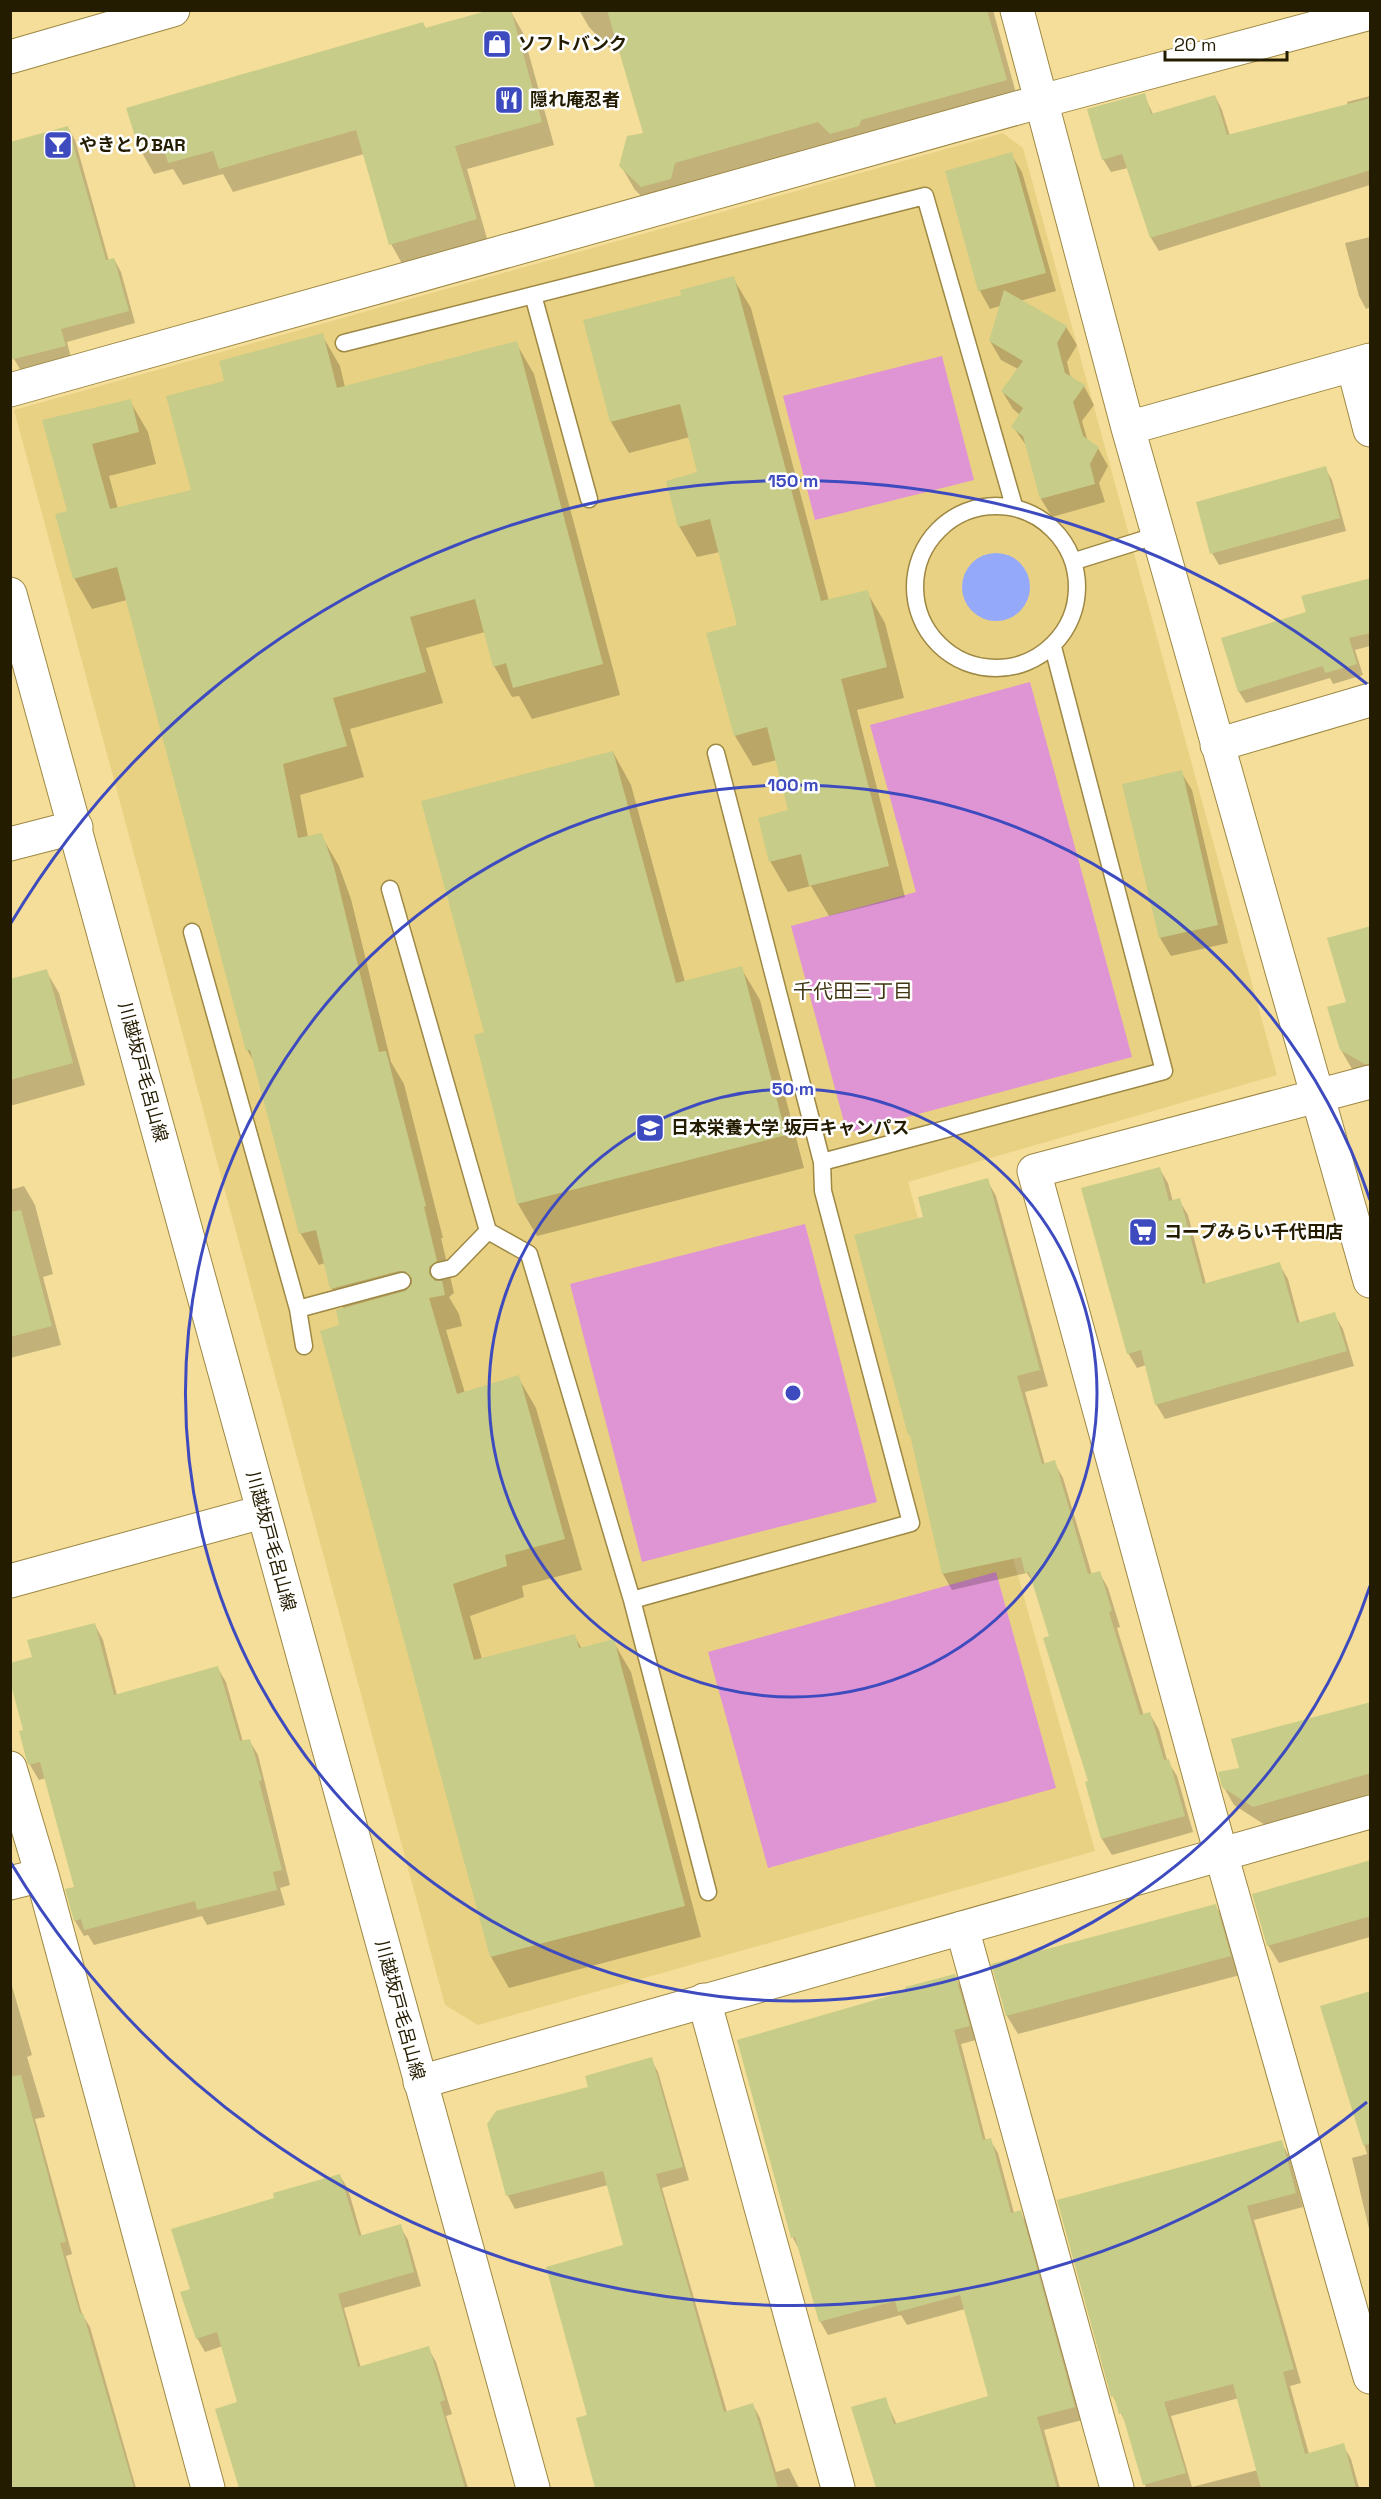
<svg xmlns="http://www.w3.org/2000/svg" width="1381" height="2499" font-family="'Space Grotesk','Noto Sans JP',sans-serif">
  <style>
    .built { fill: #e9d183 }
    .green { fill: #df94d3 }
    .water { fill: #95a9fb }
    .shadow { fill: #0003; fill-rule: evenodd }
    .building { fill: #c7cd88 }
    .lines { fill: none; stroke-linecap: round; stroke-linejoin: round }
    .service-casing { stroke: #9d8844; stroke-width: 19 }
    .minor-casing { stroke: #9d8844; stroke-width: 35 }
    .tertiary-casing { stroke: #9d8844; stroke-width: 35 }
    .primary-casing { stroke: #9d8844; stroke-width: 35 }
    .service { stroke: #fff; stroke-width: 16 }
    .minor { stroke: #fff; stroke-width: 33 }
    .tertiary { stroke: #fff; stroke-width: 33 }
    .primary { stroke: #fff; stroke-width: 33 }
    .ring { fill: none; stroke: #3e4bbf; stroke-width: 3 }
    .labels { text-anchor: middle; stroke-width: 5; stroke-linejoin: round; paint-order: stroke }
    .poi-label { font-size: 18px; font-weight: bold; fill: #241c01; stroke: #fff; text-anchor: start }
    .street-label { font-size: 18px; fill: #241c01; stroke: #fff }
    .neighbourhood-label { font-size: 20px; fill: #413612; stroke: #fff }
    .centre { fill: #3e4bbf; stroke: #fff; stroke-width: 3 }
    .ring-label { font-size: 18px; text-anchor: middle; font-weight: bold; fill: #3e4bbf; stroke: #fff; stroke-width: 5; stroke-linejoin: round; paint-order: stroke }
  </style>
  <rect width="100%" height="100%" fill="#f4de99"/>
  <!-- built -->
  <path class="built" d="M 1003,133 L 1023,148 L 1277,1075 L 908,1182 L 1095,1851 L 478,2025 L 445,2005 L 14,410 Z"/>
  <!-- green -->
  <path class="green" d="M 942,356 L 974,480 L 815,520 L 783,396 Z
    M 1030,682 L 1132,1057 L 847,1133 L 791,926 L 916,892 L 870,725 Z
    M 805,1224 L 877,1502 L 642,1562 L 570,1284 Z
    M 996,1572 L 1056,1788 L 768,1868 L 708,1652 Z"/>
  <!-- water -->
  <path class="water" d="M962 587a34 34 0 1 1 68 0a34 34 0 1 1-68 0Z"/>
  <!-- shadow -->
  <path class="shadow" d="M 510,10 L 523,33 L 554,145 L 467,169 L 488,242 L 404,267 L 391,244 L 364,154 L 233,192 L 223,174 L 183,185 L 173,169 L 154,174 L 141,151 L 423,23 L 426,29 Z
    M 579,10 L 993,10 L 1019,104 L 656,210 L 635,190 L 621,166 L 645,134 L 619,45 L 609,48 L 589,27 Z
    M 1144,95 L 1153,114 L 1215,96 L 1222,110 L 1230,136 L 1348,106 L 1347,102 L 1370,96 L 1370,185 L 1159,251 L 1151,238 L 1128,168 L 1111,172 L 1103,159 Z
    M 68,128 L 75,140 L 109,261 L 114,259 L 121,272 L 135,323 L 67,342 L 71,358 L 21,371 L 14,359 Z
    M 1011,154 L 1022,172 L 1056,291 L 1020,301 L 1066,327 L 1077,345 L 1067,362 L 1071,379 L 1084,386 L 1094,405 L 1082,421 L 1088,442 L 1098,448 L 1108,466 L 1099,483 L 1105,502 L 1052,517 L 1041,499 L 1028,448 L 1013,427 L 1020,415 L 1013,409 L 1002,391 L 1018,369 L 1001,360 L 990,341 L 1000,306 L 990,309 L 980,291 L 947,172 Z
    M 1370,237 L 1370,307 L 1366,309 L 1359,296 L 1345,243 Z
    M 733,278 L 751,308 L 829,601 L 867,592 L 885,623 L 904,698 L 857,710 L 905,897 L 829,916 L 811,886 L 788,892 L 770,861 L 790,811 L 777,760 L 753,766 L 735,736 L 739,626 L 720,552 L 697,557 L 679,526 L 699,473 L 690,437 L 629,453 L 611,422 L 585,321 L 683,296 Z
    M 322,335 L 340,366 L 345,387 L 516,343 L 534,374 L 620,695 L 532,719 L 519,696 L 512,697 L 494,666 L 485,632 L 426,648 L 443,703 L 350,729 L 364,777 L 300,795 L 308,837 L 321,835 L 339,866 L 351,899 L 391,1062 L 404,1084 L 443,1238 L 441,1238 L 454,1293 L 449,1297 L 459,1314 L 462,1326 L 446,1330 L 465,1393 L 518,1377 L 536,1408 L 582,1570 L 522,1586 L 524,1597 L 470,1616 L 482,1659 L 574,1635 L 582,1649 L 613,1641 L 631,1672 L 701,1937 L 509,1988 L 491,1957 L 341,1326 L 344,1309 L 332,1289 L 325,1263 L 319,1265 L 301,1234 L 255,1063 L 247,1050 L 127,600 L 92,609 L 74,578 L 69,512 L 44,421 L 130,401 L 148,432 L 156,464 L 109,476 L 118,509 L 193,491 L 226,382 Z
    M 1325,468 L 1332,480 L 1346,531 L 1219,565 L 1212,553 Z
    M 1370,579 L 1370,646 L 1355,650 L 1363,675 L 1333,684 L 1330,678 L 1246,703 L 1239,692 L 1223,639 L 1308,613 Z
    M 613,752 L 631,785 L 685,982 L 741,968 L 760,1000 L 804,1168 L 537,1236 L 518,1204 L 475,1036 L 485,1033 Z
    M 1181,772 L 1192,790 L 1228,943 L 1171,956 L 1160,938 Z
    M 1370,928 L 1370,1082 L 1355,1074 L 1341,1050 L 1347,1003 Z
    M 46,971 L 59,993 L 85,1085 L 10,1106 L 10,981 Z
    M 1159,1168 L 1168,1183 L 1173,1202 L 1179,1200 L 1188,1215 L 1206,1284 L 1279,1264 L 1288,1279 L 1300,1324 L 1334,1314 L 1343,1329 L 1354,1366 L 1165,1419 L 1156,1404 L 1146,1365 L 1137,1368 L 1128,1353 Z
    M 987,1180 L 996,1196 L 1048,1386 L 1025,1392 L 1045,1465 L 1054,1462 L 1063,1478 L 1092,1575 L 1099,1572 L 1108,1588 L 1120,1627 L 1117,1628 L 1144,1716 L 1150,1714 L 1159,1730 L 1167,1760 L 1177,1776 L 1193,1832 L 1112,1855 L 1102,1839 L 1087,1783 L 1090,1782 L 1051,1637 L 1035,1586 L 1027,1573 L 952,1590 L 943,1574 L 925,1218 Z
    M 24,1186 L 35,1205 L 53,1274 L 43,1277 L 61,1345 L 10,1358 L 10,1190 Z
    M 95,1625 L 103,1640 L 117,1695 L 217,1667 L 226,1682 L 243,1742 L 249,1740 L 258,1755 L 290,1885 L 280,1888 L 285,1905 L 207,1925 L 202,1916 L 94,1945 L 88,1935 L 84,1936 L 75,1921 L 67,1890 L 76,1888 L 46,1778 L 39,1780 L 30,1765 L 25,1731 L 34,1658 Z
    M 1370,1704 L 1370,1794 L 1265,1825 L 1234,1805 L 1223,1786 L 1241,1769 Z
    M 1370,1862 L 1370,1937 L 1279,1963 L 1268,1945 Z
    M 1215,1905 L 1226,1924 L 1240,1975 L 1018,2034 L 1007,2016 L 993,1965 Z
    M 954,1975 L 962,1989 L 976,2040 L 961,2044 L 986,2141 L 990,2140 L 998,2153 L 1014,2213 L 1020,2212 L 1028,2225 L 1082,2420 L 1044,2430 L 1060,2488 L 877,2488 L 853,2408 L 885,2399 L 897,2425 L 990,2397 L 965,2309 L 907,2325 L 901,2315 L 828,2335 L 820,2321 L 800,2251 L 793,2238 L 908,1992 Z
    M 10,1979 L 32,2055 L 27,2057 L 45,2117 L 35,2119 L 72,2254 L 66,2256 L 82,2314 L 90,2327 L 136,2488 L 10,2488 Z
    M 1370,1996 L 1370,2233 L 1352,2158 L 1367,2154 L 1322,2007 Z
    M 651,2059 L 658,2072 L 689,2180 L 662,2188 L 727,2412 L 753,2405 L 760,2418 L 776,2472 L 789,2468 L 799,2488 L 596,2488 L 578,2419 L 589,2416 L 625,2246 L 608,2185 L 515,2209 L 508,2196 L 489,2125 L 590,2088 Z
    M 1281,2142 L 1289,2156 L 1303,2207 L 1254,2220 L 1301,2383 L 1290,2386 L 1309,2454 L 1343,2445 L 1351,2459 L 1359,2488 L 1146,2488 L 1127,2426 L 1113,2396 ZM 1239,2398 L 1258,2470 L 1192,2487 L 1171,2416 Z
    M 340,2176 L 348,2189 L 362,2237 L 400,2226 L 408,2240 L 421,2286 L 344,2308 L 361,2368 L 428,2348 L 436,2362 L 452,2414 L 446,2416 L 468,2488 L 241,2488 L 217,2410 L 239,2403 L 223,2346 L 205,2352 L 197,2338 L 192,2290 L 276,2199 Z"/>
  <!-- building -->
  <path class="building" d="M 490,10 L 511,10 L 542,122 L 455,146 L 477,219 L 389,245 L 356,130 L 219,169 L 213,151 L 168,163 L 163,145 L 140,152 L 126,108 L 423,22 L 425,28 Z
    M 607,10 L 987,10 L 1007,80 L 861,120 L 859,126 L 830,134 L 818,122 L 675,163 L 671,179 L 641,187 L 619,166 L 627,136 L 643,133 Z
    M 1145,93 L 1151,114 L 1215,95 L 1227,135 L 1371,98 L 1371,170 L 1150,238 L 1122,154 L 1102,160 L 1087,109 Z
    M 68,126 L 106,260 L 114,258 L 129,311 L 61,329 L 66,346 L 10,360 L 10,142 Z
    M 1012,152 L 1046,273 L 978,291 L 945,171 Z
    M 734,276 L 821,601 L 868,590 L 887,667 L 841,679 L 889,866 L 809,886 L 801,854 L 769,862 L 758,818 L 788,810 L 767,727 L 734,736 L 706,633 L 737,625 L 710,519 L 678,527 L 666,481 L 697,472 L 680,404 L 610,422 L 583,320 L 681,295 L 680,290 Z
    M 1004,290 L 1067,326 L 1057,343 L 1065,373 L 1085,385 L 1073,402 L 1083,436 L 1099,447 L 1090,464 L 1095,484 L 1040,499 L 1023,436 L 1011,427 L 1023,408 L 1001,391 L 1023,361 L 989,341 Z
    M 323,333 L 337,388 L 517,341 L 603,664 L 513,688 L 506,663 L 493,667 L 475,599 L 410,617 L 426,672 L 333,698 L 347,746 L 283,764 L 298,838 L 322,833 L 334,867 L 379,1052 L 386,1051 L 426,1206 L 424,1207 L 437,1261 L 429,1267 L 429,1274 L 435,1281 L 442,1281 L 445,1295 L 429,1298 L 457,1394 L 519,1375 L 565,1539 L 505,1555 L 507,1566 L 453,1584 L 474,1660 L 575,1634 L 579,1648 L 614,1639 L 685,1906 L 490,1957 L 320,1331 L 339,1325 L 336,1310 L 405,1291 L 412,1284 L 412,1278 L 405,1271 L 399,1271 L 330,1289 L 316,1230 L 299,1234 L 250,1050 L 246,1051 L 117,567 L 73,579 L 55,514 L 67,511 L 42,420 L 131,399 L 139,432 L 92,444 L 110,509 L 191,490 L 166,396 L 224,381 L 219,361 Z
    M 1326,466 L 1340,518 L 1210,554 L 1196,502 Z
    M 1371,578 L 1371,633 L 1349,638 L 1357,664 L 1325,673 L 1323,666 L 1238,692 L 1221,638 L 1306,612 L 1301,596 Z
    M 613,751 L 676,983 L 742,966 L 786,1135 L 517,1204 L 474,1035 L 484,1032 L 421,801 Z
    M 1182,770 L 1218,925 L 1159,938 L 1122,784 Z
    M 1371,926 L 1371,1064 L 1365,1064 L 1340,1050 L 1327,1007 L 1346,1002 L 1327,938 Z
    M 47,969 L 73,1063 L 10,1080 L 10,979 Z
    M 1160,1167 L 1169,1201 L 1180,1198 L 1203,1284 L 1280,1262 L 1297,1323 L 1335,1312 L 1347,1351 L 1155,1405 L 1141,1350 L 1127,1354 L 1081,1188 Z
    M 988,1178 L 1040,1370 L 1017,1376 L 1042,1464 L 1055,1460 L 1088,1574 L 1100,1571 L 1112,1611 L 1109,1612 L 1140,1715 L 1150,1712 L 1164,1760 L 1169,1759 L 1185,1816 L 1101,1839 L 1085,1782 L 1088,1781 L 1043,1638 L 1049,1636 L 1029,1572 L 1025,1573 L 1021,1557 L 942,1574 L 910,1435 L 908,1435 L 854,1235 L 923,1217 L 918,1197 Z
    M 21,1210 L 52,1326 L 10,1337 L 10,1212 Z
    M 95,1623 L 114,1695 L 218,1666 L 240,1741 L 250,1739 L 262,1780 L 259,1781 L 282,1870 L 273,1872 L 277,1890 L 197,1910 L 195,1901 L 84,1930 L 81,1919 L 74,1921 L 65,1889 L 74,1887 L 40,1762 L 29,1765 L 27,1762 L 19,1731 L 23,1730 L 10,1681 L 10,1663 L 32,1657 L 27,1640 Z
    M 1371,1702 L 1371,1773 L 1253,1807 L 1222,1787 L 1218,1772 L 1239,1768 L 1231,1739 Z
    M 1371,1860 L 1371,1916 L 1267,1946 L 1252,1894 Z
    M 1216,1904 L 1231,1956 L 1006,2016 L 991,1964 Z
    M 955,1974 L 970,2026 L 954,2030 L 983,2140 L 991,2138 L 1011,2213 L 1021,2210 L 1075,2407 L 1037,2417 L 1057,2488 L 876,2488 L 851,2407 L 886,2397 L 894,2424 L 988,2396 L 960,2295 L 898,2312 L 895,2301 L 819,2322 L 795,2237 L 791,2238 L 737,2040 L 906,1991 L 905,1987 Z
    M 1371,1991 L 1371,2144 L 1363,2145 L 1320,2006 Z
    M 652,2057 L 683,2167 L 656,2174 L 724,2412 L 753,2403 L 778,2488 L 595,2488 L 576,2418 L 587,2415 L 546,2267 L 623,2245 L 603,2171 L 506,2196 L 487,2124 L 496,2111 L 588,2087 L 585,2076 Z
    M 21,2075 L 66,2242 L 60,2243 L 80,2314 L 83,2313 L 134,2488 L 10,2488 L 10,2077 Z
    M 1282,2140 L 1296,2193 L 1247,2206 L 1294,2369 L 1283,2372 L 1305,2454 L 1344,2443 L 1356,2488 L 1261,2488 L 1233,2384 L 1164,2402 L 1186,2473 L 1143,2485 L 1122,2413 L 1119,2414 L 1114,2396 L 1111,2397 L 1057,2200 Z
    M 340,2174 L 359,2236 L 401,2224 L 414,2272 L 338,2294 L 358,2367 L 429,2346 L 445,2400 L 440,2402 L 465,2488 L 239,2488 L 215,2409 L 237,2402 L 217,2332 L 196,2339 L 180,2292 L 190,2289 L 171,2229 L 274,2198 L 273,2193 Z"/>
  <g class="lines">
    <!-- service casing -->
    <g class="service-casing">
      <path id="service" d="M 533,295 L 589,499
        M 344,343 L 925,196 L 1014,506
        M915 587a81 81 0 1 1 162 0a81 81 0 1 1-162 0Z
        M 1075,561 L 1158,535
        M 390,889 L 488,1231 L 529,1254 L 632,1600 L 708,1892
        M 192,932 L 298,1309 L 304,1346
        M 822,1162 L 1164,1071 L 1053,647
        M 439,1271 L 452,1268 L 488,1231
        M 298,1309 L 402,1281
        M 632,1600 L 911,1523 L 823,1191 L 822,1162 L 716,753"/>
    </g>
    <!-- minor casing -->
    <g class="minor-casing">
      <path id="minor" d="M 1017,10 L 1128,428 L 1370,1281
        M 1353,365 L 1370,430
        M 10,390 L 1042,101 L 1370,13
        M 1128,428 L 1370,360
        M 1217,745 L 1370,700
        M 10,844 L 76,827
        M 1370,1082 L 1034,1171 L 1221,1854 L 1370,2377
        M 10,1581 L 262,1512
        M 10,1768 L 42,1875 L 208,2488
        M 10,1883 L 42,1875
        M 962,1928 L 1117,2488
        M 704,2000 L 838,2488"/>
    </g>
    <!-- tertiary casing -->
    <g class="tertiary-casing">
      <path id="tertiary" d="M 10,57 L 173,10
        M 420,2082 L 1370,1812"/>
    </g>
    <!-- primary casing -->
    <g class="primary-casing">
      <path id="primary" d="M 10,594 L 533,2488"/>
    </g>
    <!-- service -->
    <use href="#service" class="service"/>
    <!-- minor -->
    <use href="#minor" class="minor"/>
    <!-- tertiary -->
    <use href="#tertiary" class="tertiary"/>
    <!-- primary -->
    <use href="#primary" class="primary"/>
  </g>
  <!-- distance rings -->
  <g class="ring">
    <circle cx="793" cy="1393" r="304"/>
    <path d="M1370 1586A608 608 0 1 1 1370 1200"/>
    <path d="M1367 2102A912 912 0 0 1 11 1863M11 923A912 912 0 0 1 1367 684"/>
  </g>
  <!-- icons -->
  <defs>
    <g id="shop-square" transform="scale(1.5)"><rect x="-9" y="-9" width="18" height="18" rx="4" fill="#3e4bbf" stroke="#fff"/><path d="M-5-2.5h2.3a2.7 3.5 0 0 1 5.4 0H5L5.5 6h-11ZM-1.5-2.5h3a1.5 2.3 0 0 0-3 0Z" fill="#fff"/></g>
    <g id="restaurant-square" transform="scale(1.5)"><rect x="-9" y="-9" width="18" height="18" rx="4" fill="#3e4bbf" stroke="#fff"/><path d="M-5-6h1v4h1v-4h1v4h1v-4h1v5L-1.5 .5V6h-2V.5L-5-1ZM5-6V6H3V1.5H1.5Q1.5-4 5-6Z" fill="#fff"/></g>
    <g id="bar-square" transform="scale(1.5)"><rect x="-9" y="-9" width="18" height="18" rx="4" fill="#3e4bbf" stroke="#fff"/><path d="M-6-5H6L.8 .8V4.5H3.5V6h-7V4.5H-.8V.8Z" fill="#fff"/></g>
    <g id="university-square" transform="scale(1.5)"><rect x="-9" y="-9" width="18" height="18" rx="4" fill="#3e4bbf" stroke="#fff"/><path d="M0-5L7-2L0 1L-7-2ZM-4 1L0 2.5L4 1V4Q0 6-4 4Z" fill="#fff"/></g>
    <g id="supermarket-square" transform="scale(1.5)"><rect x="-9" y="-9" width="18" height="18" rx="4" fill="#3e4bbf" stroke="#fff"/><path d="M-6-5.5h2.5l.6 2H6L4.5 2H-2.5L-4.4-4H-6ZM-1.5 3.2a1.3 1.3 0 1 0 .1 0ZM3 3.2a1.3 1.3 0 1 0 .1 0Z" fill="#fff"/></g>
  </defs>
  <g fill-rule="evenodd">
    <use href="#shop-square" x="497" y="44"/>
    <use href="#restaurant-square" x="509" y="100"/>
    <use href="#bar-square" x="58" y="145"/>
    <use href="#university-square" x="650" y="1128"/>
    <use href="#supermarket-square" x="1143" y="1232"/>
  </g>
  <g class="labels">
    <!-- poi labels -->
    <g class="poi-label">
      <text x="518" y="50">ソフトバンク</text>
      <text x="530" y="106">隠れ庵忍者</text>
      <text x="79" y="151">やきとりBAR</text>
      <text x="671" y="1134">日本栄養大学 坂戸キャンパス</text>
      <text x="1164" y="1238">コープみらい千代田店</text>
    </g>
    <!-- street labels -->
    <g class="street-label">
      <text transform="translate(143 1072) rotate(75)" y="6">川越坂戸毛呂山線</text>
      <text transform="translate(271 1541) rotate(75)" y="6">川越坂戸毛呂山線</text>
      <text transform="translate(400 2010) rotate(75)" y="6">川越坂戸毛呂山線</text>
    </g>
    <!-- neighbourhood labels -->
    <g class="neighbourhood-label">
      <text x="853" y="998">千代田三丁目</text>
    </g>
  </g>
  <circle cx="793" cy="1393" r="9" class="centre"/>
  <g class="ring-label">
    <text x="793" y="487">150 m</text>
    <text x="793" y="791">100 m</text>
    <text x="793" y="1095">50 m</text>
  </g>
  <!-- border -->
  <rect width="1381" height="2499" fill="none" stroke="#241c01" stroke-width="24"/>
  <!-- scale -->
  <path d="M1165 51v9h122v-9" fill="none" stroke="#241c01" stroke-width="3"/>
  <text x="1174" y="51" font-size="18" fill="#241c01" stroke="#ffffff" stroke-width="4.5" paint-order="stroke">20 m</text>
</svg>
